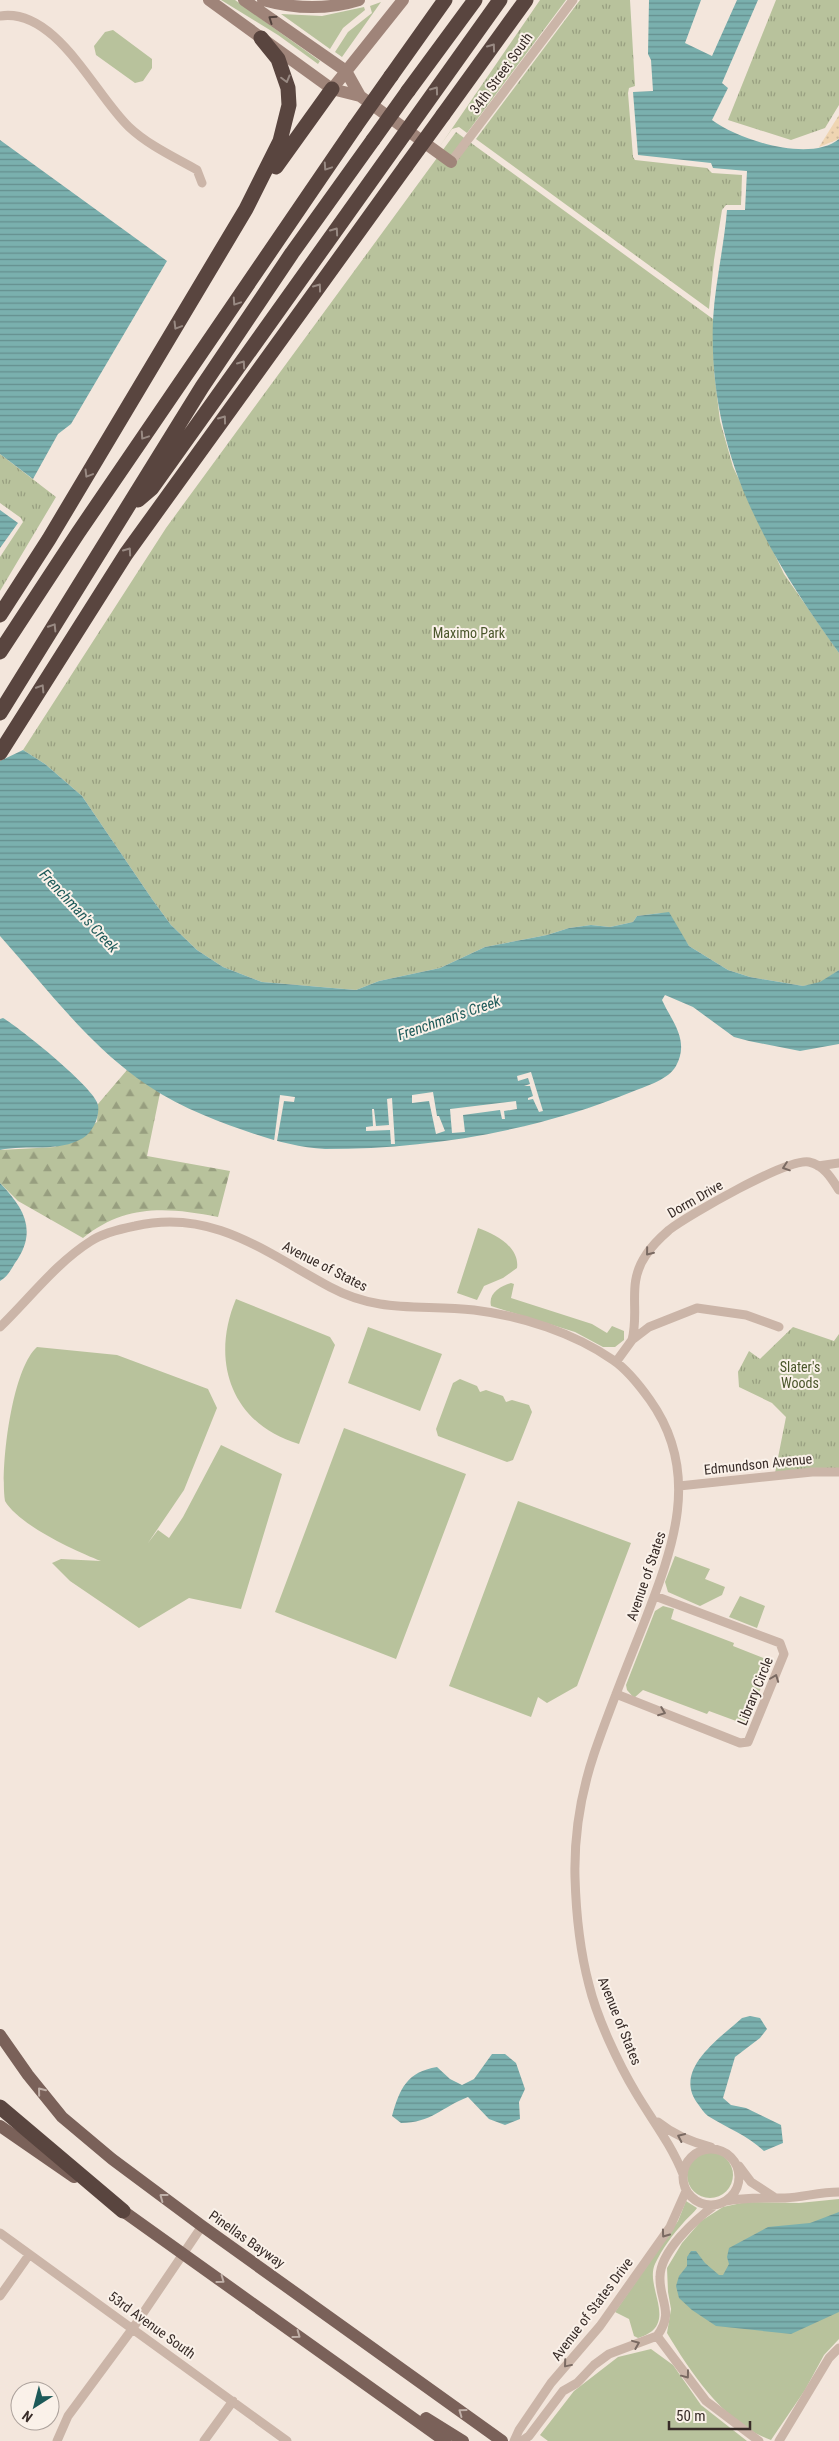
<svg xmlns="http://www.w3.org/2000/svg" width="839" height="2441" font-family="'Roboto Condensed',sans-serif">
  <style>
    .green { fill: #b8c29c }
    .forest { fill: url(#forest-firs) }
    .sand { fill: url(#sand-dots) }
    .park { fill: url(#park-tufts) }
    .water { fill: url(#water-rules) }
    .pier { fill: #f3e6dc }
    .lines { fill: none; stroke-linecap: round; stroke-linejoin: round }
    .street { stroke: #cbb5a8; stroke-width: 9 }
    .secondary { stroke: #9f8479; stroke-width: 12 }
    .primary { stroke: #7a6159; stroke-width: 12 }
    .highway { stroke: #59453f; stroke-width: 15 }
    .highway-bridge { stroke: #59453f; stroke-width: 15 }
    .oneway { stroke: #52423c }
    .oneway2 { stroke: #998a83 }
    .oneway3 { stroke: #7a6a62 }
    .oneway4 { stroke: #c0b0a8 }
    .labels { text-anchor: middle; stroke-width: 4; stroke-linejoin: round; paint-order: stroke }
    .street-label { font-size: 14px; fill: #382c28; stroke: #faf1e9 }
    .park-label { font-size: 14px; fill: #4a562b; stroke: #faf1e9 }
    .water-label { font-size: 15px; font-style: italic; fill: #1d5a59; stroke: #faf1e9 }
  </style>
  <defs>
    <pattern id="forest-firs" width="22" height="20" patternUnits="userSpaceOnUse" patternTransform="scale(1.25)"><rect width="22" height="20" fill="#b8c29c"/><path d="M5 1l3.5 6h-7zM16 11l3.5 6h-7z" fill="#979e7f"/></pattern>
    <pattern id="sand-dots" width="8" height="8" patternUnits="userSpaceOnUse" patternTransform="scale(1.25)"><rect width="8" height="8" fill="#efd5b2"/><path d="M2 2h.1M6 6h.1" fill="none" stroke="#ceb799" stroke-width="1.8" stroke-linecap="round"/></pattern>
    <pattern id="park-tufts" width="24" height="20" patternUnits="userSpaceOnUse" patternTransform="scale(1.25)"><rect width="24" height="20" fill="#b8c29c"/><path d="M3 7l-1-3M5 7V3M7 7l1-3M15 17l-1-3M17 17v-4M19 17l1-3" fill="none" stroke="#979e7f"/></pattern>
    <pattern id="water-rules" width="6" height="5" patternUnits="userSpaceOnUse" patternTransform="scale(1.25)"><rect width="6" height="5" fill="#7ab0ae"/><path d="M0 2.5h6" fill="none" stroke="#658f8e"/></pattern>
  </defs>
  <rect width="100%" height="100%" fill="#f3e6dc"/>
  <!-- green -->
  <path class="green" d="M 221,0 L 235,0 L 320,61 L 318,64 L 278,35 Z
    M 381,2 L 342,57 L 335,52 L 348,32 L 372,13 L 370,6 Z
    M 364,7 L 365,10 L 343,28 L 330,49 L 281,14 L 322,16 Z
    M 113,30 L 152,59 L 152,68 L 143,81 L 135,83 L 96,55 L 94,46 L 105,32 Z
    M 478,1228 C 495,1234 520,1247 517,1268 L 503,1278 L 484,1286 L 477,1300 L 457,1293 Z
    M 511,1283 L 514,1284 L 511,1298 L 592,1324 L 607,1333 L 612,1326 L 624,1331 L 624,1340 L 615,1347 L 603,1347 L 575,1332 L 491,1306 C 488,1293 501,1286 511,1283 Z
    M 236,1299 L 330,1337 L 335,1345 L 299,1444 C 231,1424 210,1361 236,1299 Z
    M 368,1327 L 442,1354 L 420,1411 L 348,1383 Z
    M 37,1347 L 117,1355 L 208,1389 L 217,1408 L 184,1490 L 148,1543 L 158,1530 L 169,1538 L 183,1517 L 221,1445 L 282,1474 L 241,1609 L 189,1598 L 139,1628 L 70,1581 L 52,1563 L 61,1559 L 101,1561 C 75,1551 19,1525 5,1501 C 0,1471 11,1370 37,1347 Z
    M 460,1379 L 477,1386 L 480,1392 L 486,1390 L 503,1396 L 506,1402 L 512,1400 L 529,1405 L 532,1412 L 513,1460 L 507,1462 L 438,1436 L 436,1429 L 453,1383 Z
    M 344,1428 L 466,1474 L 396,1659 L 275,1612 Z
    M 518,1501 L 631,1543 L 577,1686 L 547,1703 L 538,1697 L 531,1717 L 449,1686 Z
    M 675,1556 L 710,1569 L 705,1579 L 725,1587 L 722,1595 L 700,1606 L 668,1592 L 665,1582 Z
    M 740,1596 L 765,1606 L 757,1628 L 729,1617 Z
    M 663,1606 L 674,1609 L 671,1619 L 734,1643 L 733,1646 L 771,1661 L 747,1725 L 709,1711 L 707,1714 L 643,1690 L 634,1698 L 627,1690 L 626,1685 L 655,1611 Z
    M687 2175a23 23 0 1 1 46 0a23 23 0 1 1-46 0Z
    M 839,2199 L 839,2339 L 824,2355 L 805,2390 L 771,2440 C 725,2424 691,2373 667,2333 L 671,2309 L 668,2292 L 667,2268 L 682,2243 L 701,2221 L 723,2207 L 746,2202 L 799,2203 Z
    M 686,2201 L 697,2208 C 694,2213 688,2217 684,2222 C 673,2234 662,2249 655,2264 C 644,2288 681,2325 638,2338 L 634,2336 L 629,2319 L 615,2312 L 678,2221 Z
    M 651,2349 L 673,2365 L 701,2405 L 747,2441 L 548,2441 L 540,2435 L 574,2391 L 618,2357 Z"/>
  <!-- forest -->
  <path class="forest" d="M 127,1070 L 160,1093 L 147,1156 L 230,1171 L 218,1217 C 167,1207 125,1204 83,1238 L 18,1201 L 0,1183 L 0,1150 L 55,1147 L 97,1122 L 98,1104 Z"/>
  <!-- sand -->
  <path class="sand" d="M 839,115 L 839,139 L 819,147 Z"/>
  <!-- park -->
  <path class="park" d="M 540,0 L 566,0 L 467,133 L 459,127 L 452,129 L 440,146 Z
    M 580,0 L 630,0 L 635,86 L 629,88 L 628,93 L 633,157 L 635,160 L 707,168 L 712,173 L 742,175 L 741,205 L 726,205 L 722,210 L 714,260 L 709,309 L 476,139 Z
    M 776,0 L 839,0 L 839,105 L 825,128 L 791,140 L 728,120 Z
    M 456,132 L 713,319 L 714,371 L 720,421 L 733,467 L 784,574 L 839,653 L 839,970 L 820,983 L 803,986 L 750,977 L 728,970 L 689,946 L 672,921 L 661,913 L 637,916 L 633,922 L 610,927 L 591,925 L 569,928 L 547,935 L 485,947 L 440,968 L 379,981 L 356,990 L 262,982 L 223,967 L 197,950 L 171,925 L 152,899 L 82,796 L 45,764 L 23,750 L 166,528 Z
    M 0,454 L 56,497 L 0,591 L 0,557 L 23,522 L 21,518 L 0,503 Z
    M 793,1327 L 834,1341 L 839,1334 L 839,1471 L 775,1473 L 786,1417 L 772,1403 L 739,1387 L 738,1372 L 749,1351 L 760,1359 Z"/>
  <!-- water -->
  <path class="water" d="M 649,0 L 701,0 L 685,43 L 712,56 L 737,0 L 758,0 L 722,83 L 728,88 L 712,120 C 739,140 810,163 839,139 L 839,653 C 764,549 708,452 713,320 C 715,283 724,247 727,210 L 745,210 L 747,171 L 713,168 L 711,163 L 638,155 L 633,92 L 653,91 L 651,60 L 648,54 Z
    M 0,140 L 167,261 L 71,424 L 58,434 L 33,479 L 0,454 Z
    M 0,510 L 18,523 L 0,548 Z
    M 23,750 L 45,764 L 82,796 L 152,899 L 171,925 L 197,950 L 223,967 L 262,982 L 356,990 L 379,981 L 440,968 L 485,947 L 547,935 L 569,928 L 591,925 L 610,927 L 633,922 L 637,916 L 669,912 L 689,946 L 728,970 L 750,977 L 803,986 L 820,982 L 839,970 L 839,1044 L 800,1051 L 749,1041 L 734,1037 L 693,1007 L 665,995 L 662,1000 C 672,1022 690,1040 676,1066 C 669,1079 647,1086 634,1091 C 537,1131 429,1149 325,1149 C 298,1148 268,1139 243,1130 C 207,1118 168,1101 137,1078 C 84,1039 44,985 0,936 L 0,761 Z
    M 3,1018 C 20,1028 96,1089 98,1105 C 100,1116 93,1132 83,1138 C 58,1153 27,1144 0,1150 L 0,1019 Z
    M 0,1183 C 24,1208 38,1231 15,1263 C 11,1270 7,1277 0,1281 Z
    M 750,2016 L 760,2018 L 767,2029 L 760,2038 L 735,2057 L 723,2098 L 731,2105 L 746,2108 L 781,2125 L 783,2143 L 764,2151 C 747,2135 727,2128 708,2116 C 704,2113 701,2108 698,2104 C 672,2070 719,2039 742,2018 Z
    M 492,2054 L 505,2054 L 516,2063 L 525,2089 L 519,2102 L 520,2119 L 505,2125 L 489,2119 L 468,2097 C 442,2107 431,2123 401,2123 L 392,2116 C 400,2088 407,2072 437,2067 L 450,2079 L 462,2085 L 474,2079 Z
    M 839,2212 L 839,2312 L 791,2334 L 716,2326 L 692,2310 L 679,2298 L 676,2286 L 679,2276 L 687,2266 L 687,2257 L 691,2251 L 696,2251 L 705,2263 L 719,2275 L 723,2275 L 729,2264 L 727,2257 L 729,2248 L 768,2227 L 810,2223 Z"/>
  <!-- pier -->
  <path class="pier" d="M 531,1072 L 543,1111 L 539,1112 L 533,1099 L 528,1100 L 528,1098 L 533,1096 L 530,1086 L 524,1086 L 530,1084 L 528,1078 L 518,1081 L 517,1076 Z
    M 433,1092 L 437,1116 L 439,1116 L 445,1131 L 436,1134 L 429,1101 L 412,1103 L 412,1095 Z
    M 280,1095 L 295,1097 L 294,1102 L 284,1101 L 277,1141 L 274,1141 Z
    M 392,1098 L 395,1144 L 391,1144 L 390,1130 L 366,1131 L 366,1127 L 373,1126 L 372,1109 L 374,1109 L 376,1126 L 389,1125 L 387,1099 Z
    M 516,1101 L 517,1109 L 504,1111 L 505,1119 L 502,1119 L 500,1110 L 463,1115 L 465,1132 L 452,1133 L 450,1109 Z"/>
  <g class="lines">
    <!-- street -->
    <path class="street" d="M 0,16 C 56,7 95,95 129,127 C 148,145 174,157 197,170 L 202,183
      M 451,162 L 573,0
      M 818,1166 L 839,1163
      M 0,1327 C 29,1299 56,1263 91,1241 C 103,1233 120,1229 135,1226 C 212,1208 265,1252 330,1287 C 380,1314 421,1304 474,1310 C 522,1316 574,1333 613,1360 C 628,1370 640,1386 650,1400 C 702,1473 673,1548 644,1623 C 627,1666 609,1710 594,1754 C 581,1793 574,1836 575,1877 C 576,1913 580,1951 589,1985 C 597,2018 618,2063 636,2093 C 652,2120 671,2144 683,2174
      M 632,1340 C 640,1310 626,1284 646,1255 C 651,1247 661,1237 669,1230 C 689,1215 787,1158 809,1162 C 824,1165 832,1179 839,1190
      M 616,1362 L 632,1340 L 649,1327 L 697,1308 L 746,1315 L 779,1327
      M 679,1486 L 812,1472 L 839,1472
      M 616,1694 L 740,1743 L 748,1742 L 784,1654 L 780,1643 L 655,1596
      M 658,2122 C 674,2135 691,2142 711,2147
      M683 2177a28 28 0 1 1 56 0a28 28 0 1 1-56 0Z
      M 739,2166 L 751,2182 L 774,2197
      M 726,2201 C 746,2197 764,2198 785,2198 C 804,2197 819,2192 839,2192
      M 0,2233 L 287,2441
      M 0,2296 L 29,2255
      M 657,2336 L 706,2401 L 759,2441
      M 57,2441 L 68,2416 L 133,2328 L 202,2226
      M 204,2441 L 233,2401
      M 514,2441 L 519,2430 L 551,2383 L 600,2326 L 670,2227 L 686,2191
      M 522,2441 L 529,2436 L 563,2391 L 577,2383 L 594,2365 L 609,2354 L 657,2336 C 675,2312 659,2301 660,2277 C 660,2251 696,2219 715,2205
      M 779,2441 L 829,2358 L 839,2348"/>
    <!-- secondary -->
    <path class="secondary" d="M 209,0 L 332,89 L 360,96 L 451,162
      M 244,0 L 346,71 L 360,96
      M 263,0 C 295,9 327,10 359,0
      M 332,89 L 403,0"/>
    <!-- primary -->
    <path class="primary" d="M 0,2035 L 28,2075 L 62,2117 L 112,2159 L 202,2226 L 502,2441
      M 0,2126 L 74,2177
      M 116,2206 L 445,2441
      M 426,2418 L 463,2441"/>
    <!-- highway -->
    <path class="highway" d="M 391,76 L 445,0
      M 408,91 L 475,0
      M 443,115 L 526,0
      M 276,167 L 332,89
      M 138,500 L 152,488 L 500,0
      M 0,615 L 49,539 L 246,209 L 280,141 L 289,105 L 288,88 L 278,59 L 261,38
      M 0,652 L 78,533 L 355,127
      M 0,713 L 202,387 L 292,253 L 373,140
      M 0,753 L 126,554 L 406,166
      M 0,2107 L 123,2211"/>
    <!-- highway-bridge -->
    <path class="highway-bridge" d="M 355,127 L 391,76
      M 373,140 L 408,91
      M 406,166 L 443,115"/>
  </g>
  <!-- one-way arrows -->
  <defs><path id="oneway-chevron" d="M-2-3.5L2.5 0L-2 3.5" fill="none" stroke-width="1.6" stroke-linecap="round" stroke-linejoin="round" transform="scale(1.25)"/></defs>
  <use class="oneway" href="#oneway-chevron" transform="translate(272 19) rotate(-145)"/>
  <g class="oneway2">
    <use href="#oneway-chevron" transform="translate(492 47) rotate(-54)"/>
    <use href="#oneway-chevron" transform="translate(286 79) rotate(75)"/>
    <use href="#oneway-chevron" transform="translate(435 90) rotate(-54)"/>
    <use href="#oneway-chevron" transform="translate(327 167) rotate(124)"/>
    <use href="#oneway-chevron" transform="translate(335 231) rotate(-55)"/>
    <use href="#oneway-chevron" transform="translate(318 287) rotate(-54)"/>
    <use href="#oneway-chevron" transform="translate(236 302) rotate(124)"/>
    <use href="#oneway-chevron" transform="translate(177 326) rotate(121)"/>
    <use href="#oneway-chevron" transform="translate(242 364) rotate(-55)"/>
    <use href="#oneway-chevron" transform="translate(223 419) rotate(-54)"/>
    <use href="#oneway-chevron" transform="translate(144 436) rotate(124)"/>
    <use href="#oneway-chevron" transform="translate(88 474) rotate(121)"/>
    <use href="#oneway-chevron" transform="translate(128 551) rotate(-55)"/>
    <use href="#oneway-chevron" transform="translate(53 627) rotate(-58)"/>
    <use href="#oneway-chevron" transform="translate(41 688) rotate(-58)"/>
  </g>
  <g class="oneway3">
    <use href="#oneway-chevron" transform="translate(786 1167) rotate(161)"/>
    <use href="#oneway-chevron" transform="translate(649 1252) rotate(129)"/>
    <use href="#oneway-chevron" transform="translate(775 1678) rotate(-69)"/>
    <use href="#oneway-chevron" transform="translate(662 1712) rotate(21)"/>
    <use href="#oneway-chevron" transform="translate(681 2137) rotate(-155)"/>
    <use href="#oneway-chevron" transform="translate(665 2234) rotate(126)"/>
    <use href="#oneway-chevron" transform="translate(636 2344) rotate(-22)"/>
    <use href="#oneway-chevron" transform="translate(567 2364) rotate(130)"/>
    <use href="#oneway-chevron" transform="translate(686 2375) rotate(53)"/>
  </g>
  <g class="oneway4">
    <use href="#oneway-chevron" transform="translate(41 2091) rotate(-129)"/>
    <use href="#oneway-chevron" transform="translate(163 2197) rotate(-143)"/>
    <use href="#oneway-chevron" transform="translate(221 2280) rotate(36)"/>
    <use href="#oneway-chevron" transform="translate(297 2335) rotate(36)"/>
    <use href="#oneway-chevron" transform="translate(462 2412) rotate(-144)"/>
  </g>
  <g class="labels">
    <!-- street labels -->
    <g class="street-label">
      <text transform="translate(501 73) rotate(-54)" y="5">34th Street South</text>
      <text transform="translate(695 1199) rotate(-30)" y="5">Dorm Drive</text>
      <text transform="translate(325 1266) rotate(27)" y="5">Avenue of States</text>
      <text transform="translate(758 1464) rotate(-6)" y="5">Edmundson Avenue</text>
      <text transform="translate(646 1576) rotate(-71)" y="5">Avenue of States</text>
      <text transform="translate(755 1691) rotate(-68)" y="5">Library Circle</text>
      <text transform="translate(620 2021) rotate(68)" y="5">Avenue of States</text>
      <text transform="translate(247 2239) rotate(35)" y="5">Pinellas Bayway</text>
      <text transform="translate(592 2309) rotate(-53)" y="5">Avenue of States Drive</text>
      <text transform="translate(152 2325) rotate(36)" y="5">53rd Avenue South</text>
    </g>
    <!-- park labels -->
    <g class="park-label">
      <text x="469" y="638">Maximo Park</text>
      <text x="800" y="1372">Slater's<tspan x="800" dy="16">Woods</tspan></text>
    </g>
    <!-- water labels -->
    <g class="water-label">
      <text transform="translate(79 911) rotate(47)" y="5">Frenchman's Creek</text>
      <text transform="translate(449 1018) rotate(-19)" y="5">Frenchman's Creek</text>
    </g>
  </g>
  <!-- north arrow -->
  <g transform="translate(35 2406) rotate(216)"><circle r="24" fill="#faf1e9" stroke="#aca29c"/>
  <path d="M0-4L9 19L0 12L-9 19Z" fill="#1d5a59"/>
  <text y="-8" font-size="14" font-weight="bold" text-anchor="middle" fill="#382c28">N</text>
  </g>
  <!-- scale -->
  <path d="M669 2421v8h81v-8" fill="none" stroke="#382c28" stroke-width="2.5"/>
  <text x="676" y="2421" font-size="15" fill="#382c28" stroke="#faf1e9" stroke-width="4" paint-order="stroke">50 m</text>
</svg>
